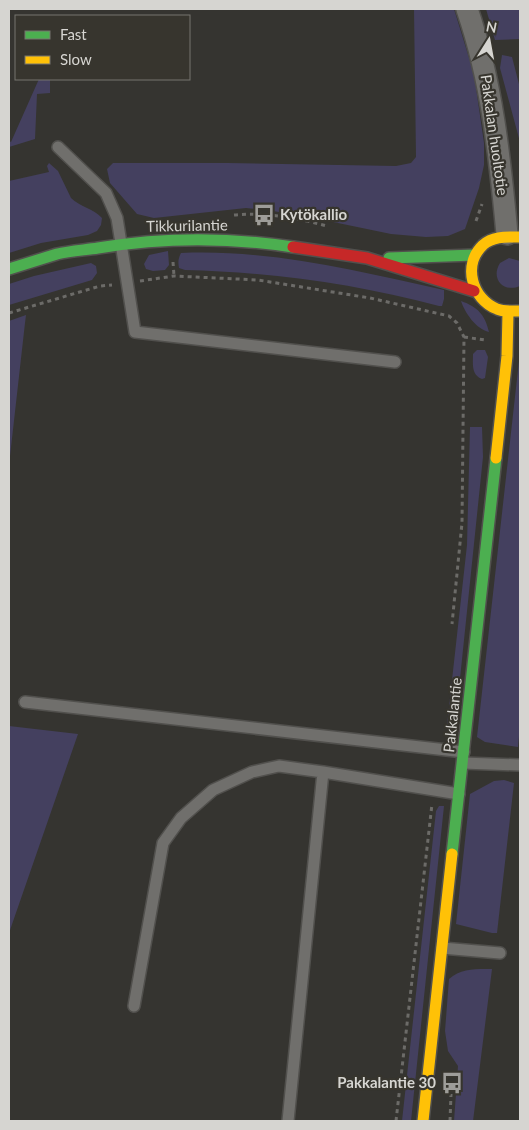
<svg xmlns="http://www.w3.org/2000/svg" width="529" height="1130" font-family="Lato,sans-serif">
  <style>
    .green { fill: #44405f }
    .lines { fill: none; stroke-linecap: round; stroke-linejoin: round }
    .lane-casing { stroke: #51504d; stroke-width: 14 }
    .street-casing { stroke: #51504d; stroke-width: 24 }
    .fast-casing { stroke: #51504d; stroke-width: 14 }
    .slow-casing { stroke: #51504d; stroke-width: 14 }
    .jam-casing { stroke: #51504d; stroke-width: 14 }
    .path { stroke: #6c6b68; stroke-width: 3; stroke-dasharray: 4 4; stroke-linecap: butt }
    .lane { stroke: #706f6c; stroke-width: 11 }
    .street { stroke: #706f6c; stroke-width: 21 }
    .fast { stroke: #4caf50; stroke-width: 11 }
    .slow { stroke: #ffc107; stroke-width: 11 }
    .jam { stroke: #c62828; stroke-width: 11 }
    .labels { text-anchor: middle; stroke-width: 4.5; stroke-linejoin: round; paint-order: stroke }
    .street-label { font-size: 15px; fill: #d6d5d1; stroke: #37352e }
    .poi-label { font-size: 15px; font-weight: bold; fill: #d6d5d1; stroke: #37352e; text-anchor: start }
  </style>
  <rect width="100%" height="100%" fill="#353430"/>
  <!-- green -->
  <path class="green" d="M 414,9 L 454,9 L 474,74 L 484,143 L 484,165 L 479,188 L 465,229 L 448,236 L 426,237 L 391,234 L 309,217 L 273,211 L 273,206 L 258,204 L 257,209 L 246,208 L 154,218 L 137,214 L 110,183 L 107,169 L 113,163 L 227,163 L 396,166 L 411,163 L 416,157 Z
    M 486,9 L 520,9 L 520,39 L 495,40 Z
    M 502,55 L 512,57 L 520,88 L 520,142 L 500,68 Z
    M 39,79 L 50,79 L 50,93 L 37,94 L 35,139 L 9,147 L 9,141 L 11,142 Z
    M 49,163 L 58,171 L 71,198 C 80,207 93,208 102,218 L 101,225 L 97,231 L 88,235 L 41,243 L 9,253 L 9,181 L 49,172 L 47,166 Z
    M 168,251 L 169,265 L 165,270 L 153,271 L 146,269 L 144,264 L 149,255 Z
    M 181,253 C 270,249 358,271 444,290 L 444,299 L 442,306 L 439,306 C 357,284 270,272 185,270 L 179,268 C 178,262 178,259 181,253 Z
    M 509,258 L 520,261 L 520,286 C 504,293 490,279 500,263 Z
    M 91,263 L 96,266 L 97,273 L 92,280 L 9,305 L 9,284 L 34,276 Z
    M 461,301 C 478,307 485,315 489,332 C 476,329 465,313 461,301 Z
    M 26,315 L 25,323 L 9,465 L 9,321 Z
    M 477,350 L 485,350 L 488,357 L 485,378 L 482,379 C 471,375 473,364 473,354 Z
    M 520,352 L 520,726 L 518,747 L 485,742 L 477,737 Z
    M 470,427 L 482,427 L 483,457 L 456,717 L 453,722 L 447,725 L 467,545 Z
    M 9,726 L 78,734 L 9,933 Z
    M 504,780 L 514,783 L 497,933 L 492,933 L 456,924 L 470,794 L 494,781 Z
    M 439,806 L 444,806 L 411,1121 L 402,1121 L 436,811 Z
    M 492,969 L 473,1121 L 454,1121 L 458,1066 L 448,1051 L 445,1031 L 449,979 C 461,968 477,969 492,969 Z"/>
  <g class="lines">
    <!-- lane casing -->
    <g class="lane-casing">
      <path id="lane" d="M 58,147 L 106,193 L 117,218 L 135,332 L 395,362
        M 25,702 L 464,752
        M 463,763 L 520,765
        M 442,948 L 500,953
        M 134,1006 L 163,843 L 181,818 L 213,790 L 252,772 L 279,766 L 323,772 L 459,794
        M 288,1121 L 323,772"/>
    </g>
    <!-- street casing -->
    <g class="street-casing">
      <path id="street" d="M 467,9 C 492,82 500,158 507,234"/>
    </g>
    <!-- fast casing -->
    <g class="fast-casing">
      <path id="fast" d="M 389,258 L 475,255
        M 9,269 C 25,264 41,259 57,254 C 70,251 85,250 98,248 C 164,237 227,237 293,247
        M 452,854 L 496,458"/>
    </g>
    <!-- slow casing -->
    <g class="slow-casing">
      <path id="slow" d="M 520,237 C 507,237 493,236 483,245 C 462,265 472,299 497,309 C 503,312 513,311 520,311
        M 496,458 L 507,356 L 508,313
        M 423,1121 L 452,854"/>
    </g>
    <!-- jam casing -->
    <g class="jam-casing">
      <path id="jam" d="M 293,247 L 367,258 L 474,291"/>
    </g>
    <!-- path -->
    <path class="path" d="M 234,215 C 265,212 297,218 327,226
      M 476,221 L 482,204
      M 173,262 L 174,276
      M 140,281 L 174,276 L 258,280 L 370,298 L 449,316 L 457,323 L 464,337 L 462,523 L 452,624
      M 9,313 L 100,286 L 112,285
      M 464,337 L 485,340
      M 396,1121 L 432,804
      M 450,1121 L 451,1094"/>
    <!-- lane -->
    <use href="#lane" class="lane"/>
    <!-- street -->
    <use href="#street" class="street"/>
    <!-- fast -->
    <use href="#fast" class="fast"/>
    <!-- slow -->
    <use href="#slow" class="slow"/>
    <!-- jam -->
    <use href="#jam" class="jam"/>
  </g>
  <!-- icons -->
  <defs>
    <g id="bus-bare" transform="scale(1.725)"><path d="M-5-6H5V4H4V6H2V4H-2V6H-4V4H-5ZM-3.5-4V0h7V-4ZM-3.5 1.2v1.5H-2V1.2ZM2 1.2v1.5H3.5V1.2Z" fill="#9e9d99" stroke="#37352e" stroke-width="2.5" paint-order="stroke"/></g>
  </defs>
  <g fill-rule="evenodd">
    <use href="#bus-bare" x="264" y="215"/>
    <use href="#bus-bare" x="452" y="1083"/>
  </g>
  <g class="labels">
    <!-- street labels -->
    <g class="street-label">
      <text transform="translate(494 135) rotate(82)" y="5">Pakkalan huoltotie</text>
      <text transform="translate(187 226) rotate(-1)" y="5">Tikkurilantie</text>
      <text transform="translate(453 715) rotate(-84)" y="5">Pakkalantie</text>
    </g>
    <!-- poi labels -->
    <g class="poi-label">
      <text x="280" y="220">Kytökallio</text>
      <text x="436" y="1088" text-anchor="end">Pakkalantie 30</text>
    </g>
  </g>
  <!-- border -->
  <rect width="529" height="1130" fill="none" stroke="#d6d5d1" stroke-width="20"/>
  <!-- legend -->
  <rect x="15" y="15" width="175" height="65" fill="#37352e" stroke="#77756f"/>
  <rect x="25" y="31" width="25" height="8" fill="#4caf50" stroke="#77756f"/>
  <text x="60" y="40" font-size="15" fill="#d6d5d1">Fast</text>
  <rect x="25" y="56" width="25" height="8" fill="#ffc107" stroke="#77756f"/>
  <text x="60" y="65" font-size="15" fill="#d6d5d1">Slow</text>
  <!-- north arrow -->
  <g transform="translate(489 40) rotate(11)" stroke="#37352e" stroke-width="4" paint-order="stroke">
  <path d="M0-4L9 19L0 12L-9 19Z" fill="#d6d5d1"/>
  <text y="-8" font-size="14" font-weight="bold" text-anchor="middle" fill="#d6d5d1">N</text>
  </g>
</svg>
